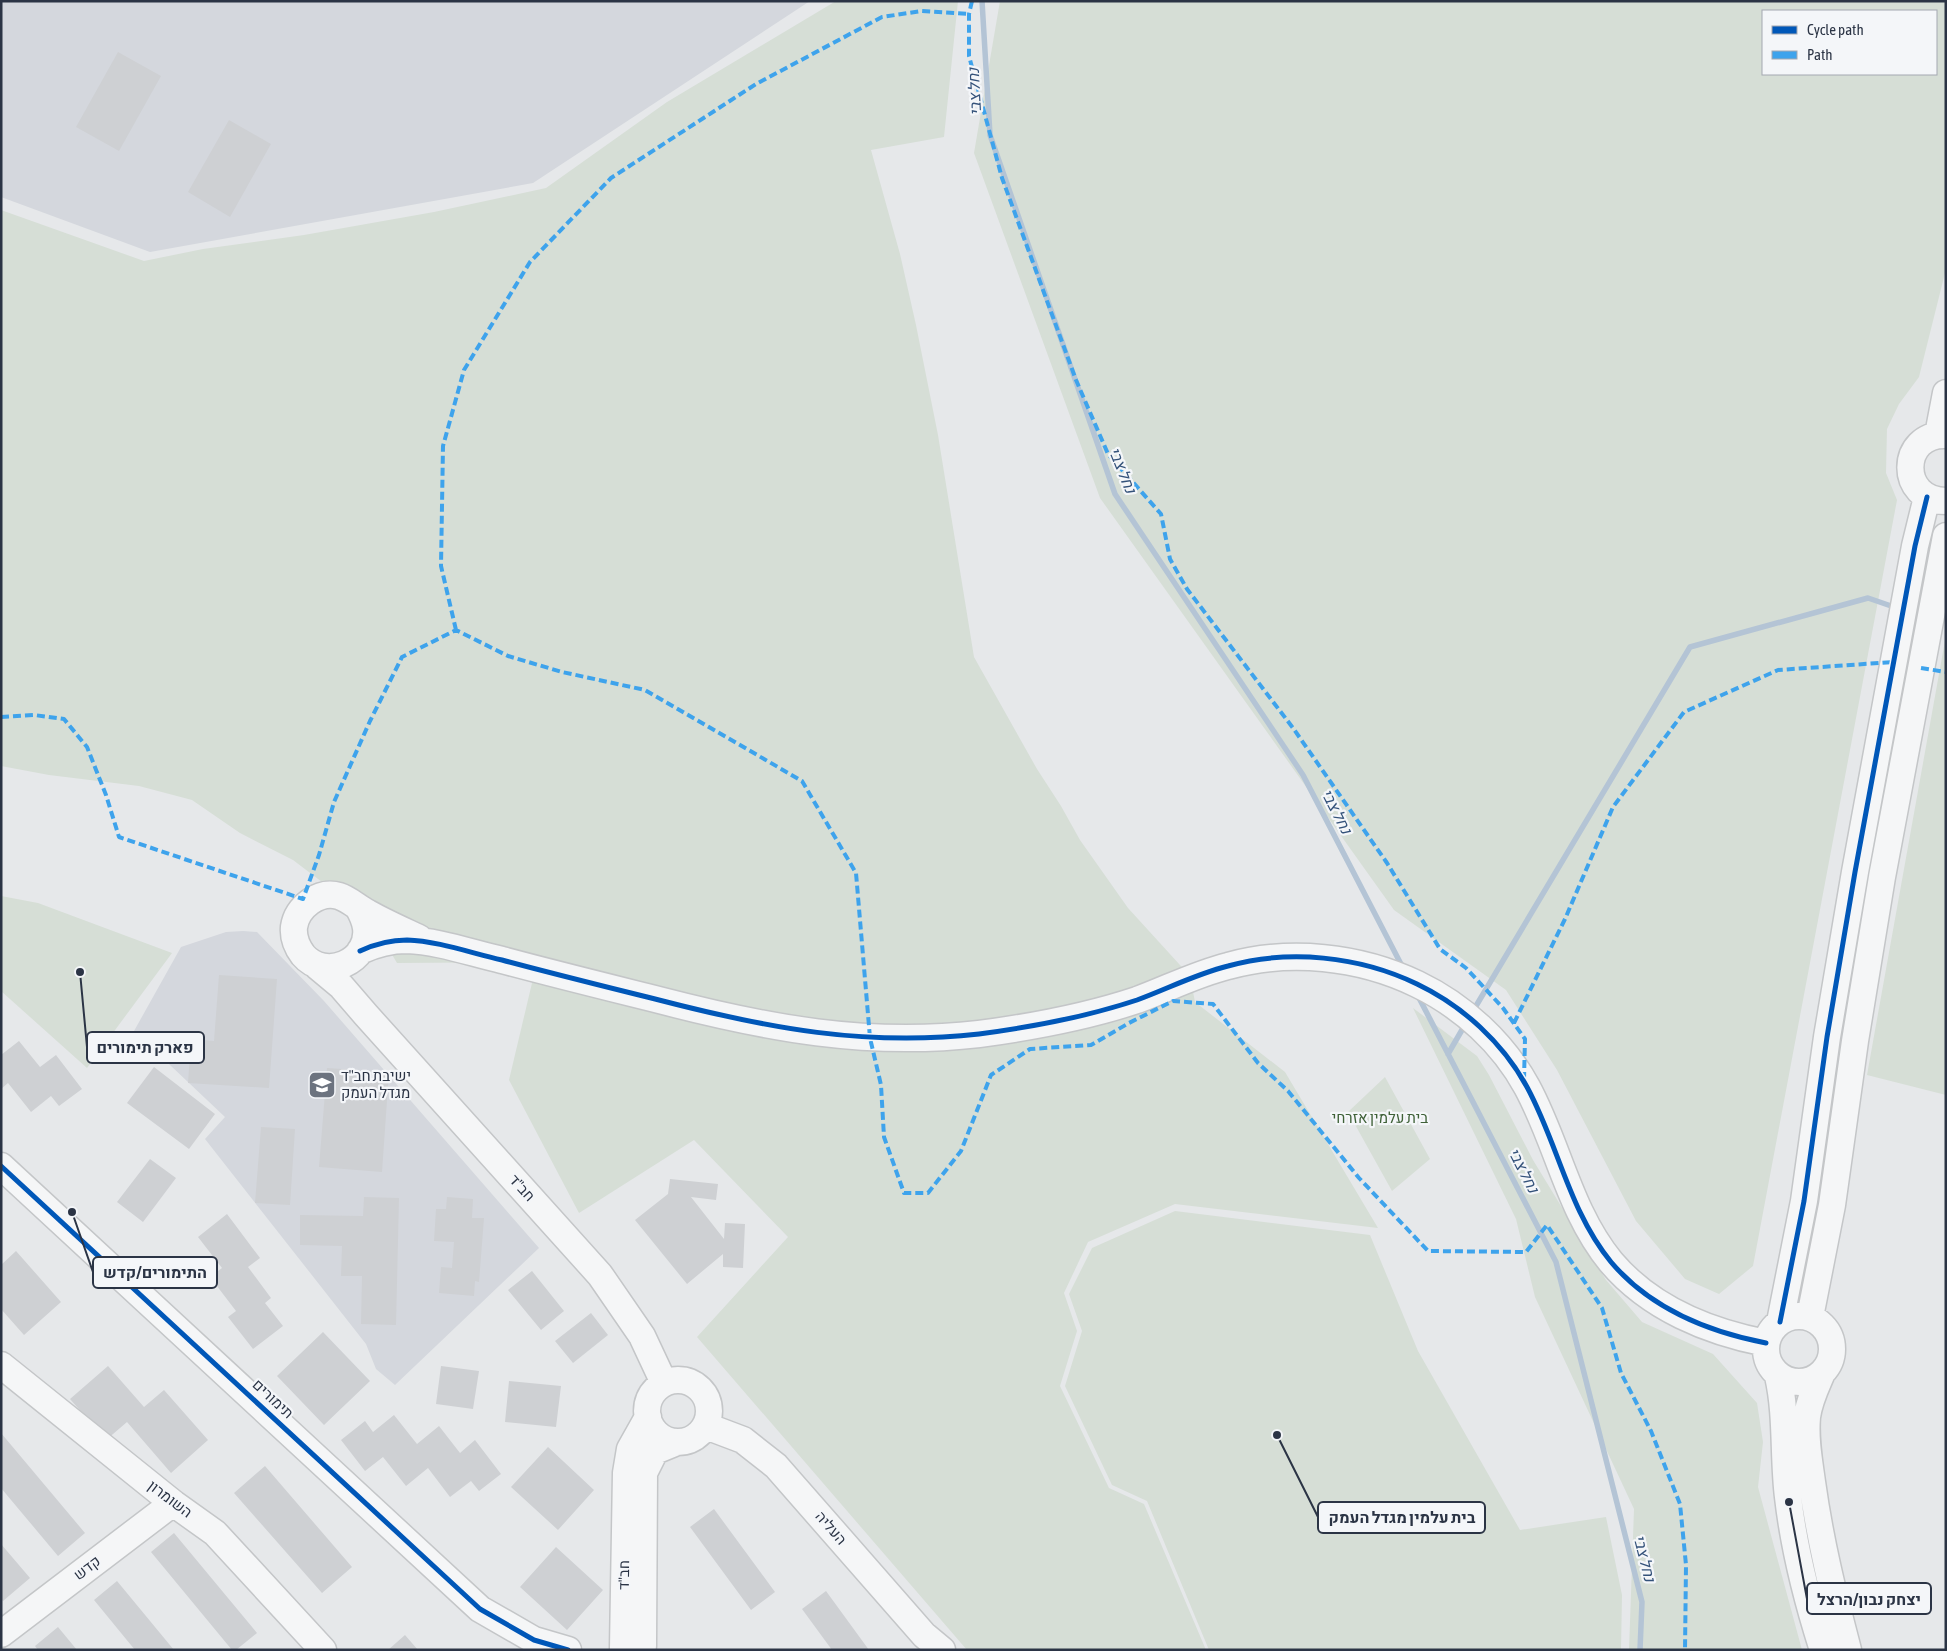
<svg xmlns="http://www.w3.org/2000/svg" width="1947" height="1651" font-family="'Asap Condensed',Heebo,sans-serif">
  <style>
    .built { fill: #d4d7dd }
    .green { fill: #d6ded6; fill-rule: evenodd }
    .lines { fill: none; stroke-linecap: round; stroke-linejoin: round }
    .stream { stroke: #b4c4d5; stroke-width: 5.5 }
    .building { fill: #ced0d3 }
    .minor-casing { stroke: #c4c6c8; stroke-width: 29 }
    .minor { stroke: #f5f6f7; stroke-width: 26 }
    .quiet { stroke: #3ea3ec; stroke-width: 4; stroke-dasharray: 8 4; stroke-linecap: butt }
    .cycleway-casing { stroke: #f4f6f9; stroke-width: 8 }
    .cycleway { stroke: #0057b8; stroke-width: 5 }
    .labels { text-anchor: middle; stroke-width: 4.5; stroke-linejoin: round; paint-order: stroke }
    .poi-label { font-size: 15px; fill: #2b3445; stroke: #f4f6f9; text-anchor: start }
    .park-label { font-size: 15px; fill: #3f6138; stroke: #f4f6f9 }
    .street-label { font-size: 15px; fill: #2b3445; stroke: #f4f6f9 }
    .water-label { font-size: 16px; font-style: italic; fill: #34527a; stroke: #f4f6f9 }
    .leader { fill: none; stroke: #2b3445; stroke-width: 2 }
    .callout-dot { fill: #2b3445; stroke: #f4f6f9; stroke-width: 2 }
    .callout { fill: #f4f6f9; stroke: #2b3445; stroke-width: 2 }
    .callout-label { font-size: 16px; text-anchor: middle; font-weight: bold; fill: #2b3445 }
  </style>
  <rect width="100%" height="100%" fill="#e6e8ea"/>
  <!-- built -->
  <path class="built" d="M 1,1 L 810,1 L 533,183 L 150,252 L 1,197 Z
    M 243,931 L 257,932 L 324,1001 L 539,1248 L 395,1385 L 376,1369 L 366,1344 L 205,1139 L 225,1117 L 134,1031 L 181,947 L 226,932 Z"/>
  <!-- green -->
  <path class="green" d="M 836,1 L 958,1 L 944,137 L 871,150 L 900,254 L 916,325 L 938,435 L 974,657 L 1037,769 L 1061,806 L 1080,840 L 1128,908 L 1190,976 L 1195,1002 L 1285,1072 L 1378,1228 L 1175,1204 L 1088,1242 L 1064,1293 L 1077,1331 L 1060,1386 L 1109,1488 L 1144,1504 L 1206,1650 L 967,1650 L 697,1337 L 788,1237 L 694,1140 L 579,1213 L 509,1080 L 537,962 L 397,963 L 371,919 L 293,860 L 240,833 L 192,800 L 139,786 L 49,775 L 1,766 L 1,210 L 144,261 L 203,249 L 304,235 L 434,212 L 546,188 L 667,102 Z
    M 1000,1 L 1946,1 L 1946,269 L 1919,377 L 1899,404 L 1887,429 L 1886,473 L 1897,500 L 1753,1266 L 1719,1294 L 1685,1279 L 1636,1221 L 1557,1070 L 1506,990 L 1394,910 L 1100,498 L 974,153 ZM 1763,11 L 1936,11 L 1936,74 L 1763,74 Z
    M 1946,635 L 1946,1095 L 1867,1075 Z
    M 1,896 L 38,903 L 172,953 L 87,1068 L 1,991 Z
    M 1413,1008 L 1477,1056 L 1489,1075 L 1533,1160 L 1606,1280 L 1642,1322 L 1713,1354 L 1757,1403 L 1763,1442 L 1758,1487 L 1802,1650 L 1629,1650 L 1634,1509 L 1535,1297 L 1516,1219 Z
    M 1385,1077 L 1430,1159 L 1392,1191 L 1348,1112 Z
    M 1175,1211 L 1370,1235 L 1418,1351 L 1520,1530 L 1606,1517 L 1622,1595 L 1621,1650 L 1209,1650 L 1147,1501 L 1112,1485 L 1065,1386 L 1082,1331 L 1069,1294 L 1092,1248 Z"/>
  <g class="lines">
    <!-- stream -->
    <path class="stream" d="M 982,1 L 990,135 L 1115,494 L 1303,775 L 1403,968
      M 1417,994 L 1556,1262 L 1642,1602 L 1640,1650
      M 1473,1011 L 1690,647 L 1868,598 L 1897,608
      M 1448,1054 L 1466,1023"/>
  </g>
  <!-- building -->
  <path class="building" d="M 118,52 L 161,76 L 119,151 L 76,127 Z
    M 229,120 L 271,144 L 230,217 L 188,192 Z
    M 219,975 L 277,979 L 269,1088 L 188,1083 L 191,1039 L 214,1041 Z
    M 19,1041 L 40,1067 L 56,1055 L 82,1089 L 59,1106 L 51,1096 L 31,1112 L 8,1083 L 1,1089 L 1,1055 Z
    M 154,1067 L 215,1114 L 189,1149 L 127,1103 Z
    M 327,1068 L 389,1072 L 382,1172 L 319,1167 Z
    M 261,1127 L 295,1129 L 290,1205 L 255,1203 Z
    M 150,1159 L 176,1178 L 143,1222 L 117,1202 Z
    M 670,1179 L 718,1184 L 716,1200 L 691,1197 L 724,1239 L 725,1223 L 745,1224 L 743,1268 L 723,1267 L 723,1254 L 687,1284 L 635,1220 L 668,1194 Z
    M 364,1197 L 399,1198 L 396,1325 L 361,1324 L 362,1276 L 341,1276 L 342,1246 L 300,1245 L 300,1215 L 363,1216 Z
    M 447,1197 L 473,1199 L 472,1218 L 484,1218 L 479,1282 L 475,1281 L 474,1296 L 439,1293 L 441,1267 L 452,1268 L 454,1242 L 434,1241 L 436,1209 L 446,1209 Z
    M 227,1214 L 260,1258 L 248,1267 L 271,1298 L 265,1303 L 283,1326 L 253,1349 L 228,1317 L 236,1311 L 210,1277 L 222,1268 L 198,1237 Z
    M 16,1251 L 61,1302 L 24,1335 L 1,1309 L 1,1265 Z
    M 532,1271 L 564,1311 L 541,1330 L 508,1290 Z
    M 591,1313 L 608,1335 L 573,1363 L 555,1341 Z
    M 323,1332 L 370,1381 L 324,1425 L 277,1376 Z
    M 108,1366 L 144,1407 L 164,1390 L 208,1440 L 171,1473 L 127,1422 L 106,1440 L 70,1399 Z
    M 441,1366 L 479,1371 L 473,1409 L 436,1404 Z
    M 509,1381 L 561,1386 L 556,1427 L 505,1422 Z
    M 394,1415 L 417,1444 L 439,1426 L 460,1453 L 475,1440 L 501,1474 L 479,1491 L 471,1481 L 450,1497 L 428,1468 L 406,1486 L 383,1457 L 365,1471 L 341,1440 L 365,1421 L 373,1432 Z
    M 1,1433 L 85,1533 L 58,1556 L 1,1488 Z
    M 548,1447 L 594,1490 L 558,1530 L 511,1487 Z
    M 265,1466 L 352,1567 L 322,1593 L 234,1493 Z
    M 714,1509 L 775,1592 L 751,1610 L 690,1527 Z
    M 174,1533 L 257,1633 L 236,1650 L 232,1650 L 151,1552 Z
    M 1,1544 L 30,1578 L 3,1601 L 1,1599 Z
    M 556,1547 L 603,1590 L 567,1630 L 520,1587 Z
    M 117,1581 L 174,1650 L 135,1650 L 94,1600 Z
    M 826,1591 L 869,1650 L 832,1650 L 802,1609 Z
    M 58,1627 L 77,1650 L 38,1650 L 35,1646 Z
    M 405,1635 L 418,1650 L 388,1650 Z"/>
  <g class="lines">
    <!-- minor casing -->
    <g class="minor-casing">
      <path id="minor" d="M 1938,435 L 1946,393
        M 1946,435 C 1899,433 1898,501 1946,501
        M 358,907 C 362,914 365,920 366,928 C 370,962 325,981 303,955 C 297,947 293,937 294,927 C 297,907 319,890 339,896 C 349,899 358,908 368,913 C 384,922 402,930 419,938
        M 360,951 C 375,944 390,940 407,940 C 438,941 471,953 502,960 C 554,974 607,987 659,1000 C 767,1028 866,1047 979,1034 C 1032,1027 1086,1017 1137,1000 C 1167,989 1196,974 1228,966 C 1289,949 1359,956 1417,984 C 1463,1006 1503,1043 1527,1087 C 1558,1144 1569,1211 1611,1262 C 1650,1308 1709,1332 1766,1343
        M 317,966 L 341,986 L 366,1015 L 600,1275 L 642,1336 L 664,1383
        M 1,1166 L 480,1609 L 534,1640 L 568,1650
        M1766 1349a33 33 0 1 1 66 0a33 33 0 1 1-66 0Z
        M 1810,1317 L 1832,1205 L 1855,1041 L 1882,877 L 1946,536
        M 1780,1322 L 1804,1201 L 1827,1037 L 1855,872 L 1915,546 L 1927,497
        M 1,1365 L 173,1503 L 215,1533 L 323,1650
        M 1822,1373 C 1816,1387 1809,1401 1807,1417 C 1805,1439 1809,1460 1812,1482 C 1820,1540 1833,1593 1848,1650
        M 1778,1376 C 1787,1415 1783,1457 1788,1497 C 1794,1549 1807,1600 1823,1650
        M647 1411a31 31 0 1 1 62 0a31 31 0 1 1-62 0Z
        M 706,1426 L 743,1440 L 776,1466 L 924,1635 L 942,1650
        M 1,1634 L 173,1503
        M 643,1646 L 644,1473 L 655,1451 L 677,1442
        M 623,1648 L 626,1473 L 630,1449 L 648,1417"/>
    </g>
    <!-- minor -->
    <use href="#minor" class="minor"/>
    <!-- quiet -->
    <path class="quiet" d="M 972,1 L 969,14 L 969,56 L 1002,178 L 1076,380 L 1108,454 L 1161,514 L 1170,559 L 1187,589 L 1293,728 L 1387,863 L 1440,949 L 1466,968 L 1503,1008 L 1525,1039 L 1524,1080
      M 456,630 L 441,566 L 443,446 L 464,370 L 530,262 L 611,178 L 756,84 L 882,17 L 922,11 L 969,14
      M 1921,668 L 1946,672
      M 1,717 L 34,715 L 64,719 L 87,747 L 106,795 L 119,837 L 303,899 L 319,855 L 334,802 L 370,721 L 402,657 L 456,630 L 508,656 L 562,672 L 645,690 L 802,781 L 856,873 L 870,1038 L 881,1085 L 884,1137 L 904,1193 L 928,1193 L 961,1151 L 991,1075 L 1030,1049 L 1091,1045 L 1129,1023 L 1173,1001 L 1213,1004 L 1258,1063 L 1288,1091 L 1359,1178 L 1428,1251 L 1526,1252 L 1547,1225 L 1602,1308 L 1621,1373 L 1651,1431 L 1680,1504 L 1686,1565 L 1685,1650
      M 1514,1023 L 1565,919 L 1613,807 L 1684,712 L 1778,670 L 1893,662"/>
    <!-- cycleway casing -->
    <g class="cycleway-casing">
      <path id="cycleway" d="M 360,951 C 375,944 390,940 407,940 C 438,941 471,953 502,960 C 554,974 607,987 659,1000 C 767,1028 866,1047 979,1034 C 1032,1027 1086,1017 1137,1000 C 1167,989 1196,974 1228,966 C 1289,949 1359,956 1417,984 C 1463,1006 1503,1043 1527,1087 C 1558,1144 1569,1211 1611,1262 C 1650,1308 1709,1332 1766,1343
        M 1,1166 L 480,1609 L 534,1640 L 568,1650
        M 1780,1322 L 1804,1201 L 1827,1037 L 1855,872 L 1915,546 L 1927,497"/>
    </g>
    <!-- cycleway -->
    <use href="#cycleway" class="cycleway"/>
  </g>
  <!-- icons -->
  <defs>
    <g id="school-square" transform="scale(1.4375)"><rect x="-9" y="-9" width="18" height="18" rx="4" fill="#6c737f" stroke="#f4f6f9"/><path d="M0-5L7-2L0 1L-7-2ZM-4 1L0 2.5L4 1V4Q0 6-4 4Z" fill="#fff"/></g>
  </defs>
  <g fill-rule="evenodd">
    <use href="#school-square" x="322" y="1085"/>
  </g>
  <g class="labels">
    <!-- poi labels -->
    <g class="poi-label">
      <text x="341" y="1081">ישיבת חב"ד<tspan x="341" dy="17">מגדל העמק</tspan></text>
    </g>
    <!-- park labels -->
    <g class="park-label">
      <text x="1380" y="1123">בית עלמין אזרחי</text>
    </g>
    <!-- street labels -->
    <g class="street-label">
      <text transform="translate(522 1188) rotate(48)" y="5">חב"ד</text>
      <text transform="translate(273 1399) rotate(43)" y="5">תימורים</text>
      <text transform="translate(170 1499) rotate(37)" y="5">השומרון</text>
      <text transform="translate(831 1528) rotate(49)" y="5">העליה</text>
      <text transform="translate(87 1568) rotate(-37)" y="5">קדש</text>
      <text transform="translate(624 1575) rotate(-89)" y="5">חב"ד</text>
    </g>
    <!-- water labels -->
    <g class="water-label">
      <text transform="translate(974 92) rotate(-93)" y="6">נחל צבי</text>
      <text transform="translate(1123 470) rotate(68)" y="6">נחל צבי</text>
      <text transform="translate(1337 811) rotate(63)" y="6">נחל צבי</text>
      <text transform="translate(1524 1170) rotate(63)" y="6">נחל צבי</text>
      <text transform="translate(1645 1558) rotate(76)" y="6">נחל צבי</text>
    </g>
  </g>
  <!-- callouts -->
  <path class="leader" d="M80 972L87 1047M72 1212L93 1272M1277 1435L1318 1517M1789 1502L1807 1599"/>
  <g class="callout-dot">
    <circle cx="80" cy="972" r="5"/>
    <circle cx="72" cy="1212" r="5"/>
    <circle cx="1277" cy="1435" r="5"/>
    <circle cx="1789" cy="1502" r="5"/>
  </g>
  <g class="callout">
    <rect x="87" y="1032" width="117" height="31" rx="5"/>
    <rect x="93" y="1257" width="124" height="31" rx="5"/>
    <rect x="1318" y="1502" width="167" height="31" rx="5"/>
    <rect x="1807" y="1583" width="124" height="31" rx="5"/>
  </g>
  <g class="callout-label">
    <text x="145" y="1053">פארק תימורים</text>
    <text x="155" y="1278">התימורים/קדש</text>
    <text x="1402" y="1523">בית עלמין מגדל העמק</text>
    <text x="1869" y="1605">יצחק נבון/הרצל</text>
  </g>
  <!-- border -->
  <rect width="1947" height="1651" fill="none" stroke="#2b3445" stroke-width="5"/>
  <!-- legend -->
  <rect x="1762" y="10" width="175" height="65" fill="#f4f6f9" stroke="#a4a8b1"/>
  <rect x="1772" y="26" width="25" height="8" fill="#0057b8" stroke="#a4a8b1"/>
  <text x="1807" y="35" font-size="15" fill="#2b3445">Cycle path</text>
  <rect x="1772" y="51" width="25" height="8" fill="#3ea3ec" stroke="#a4a8b1"/>
  <text x="1807" y="60" font-size="15" fill="#2b3445">Path</text>
</svg>
